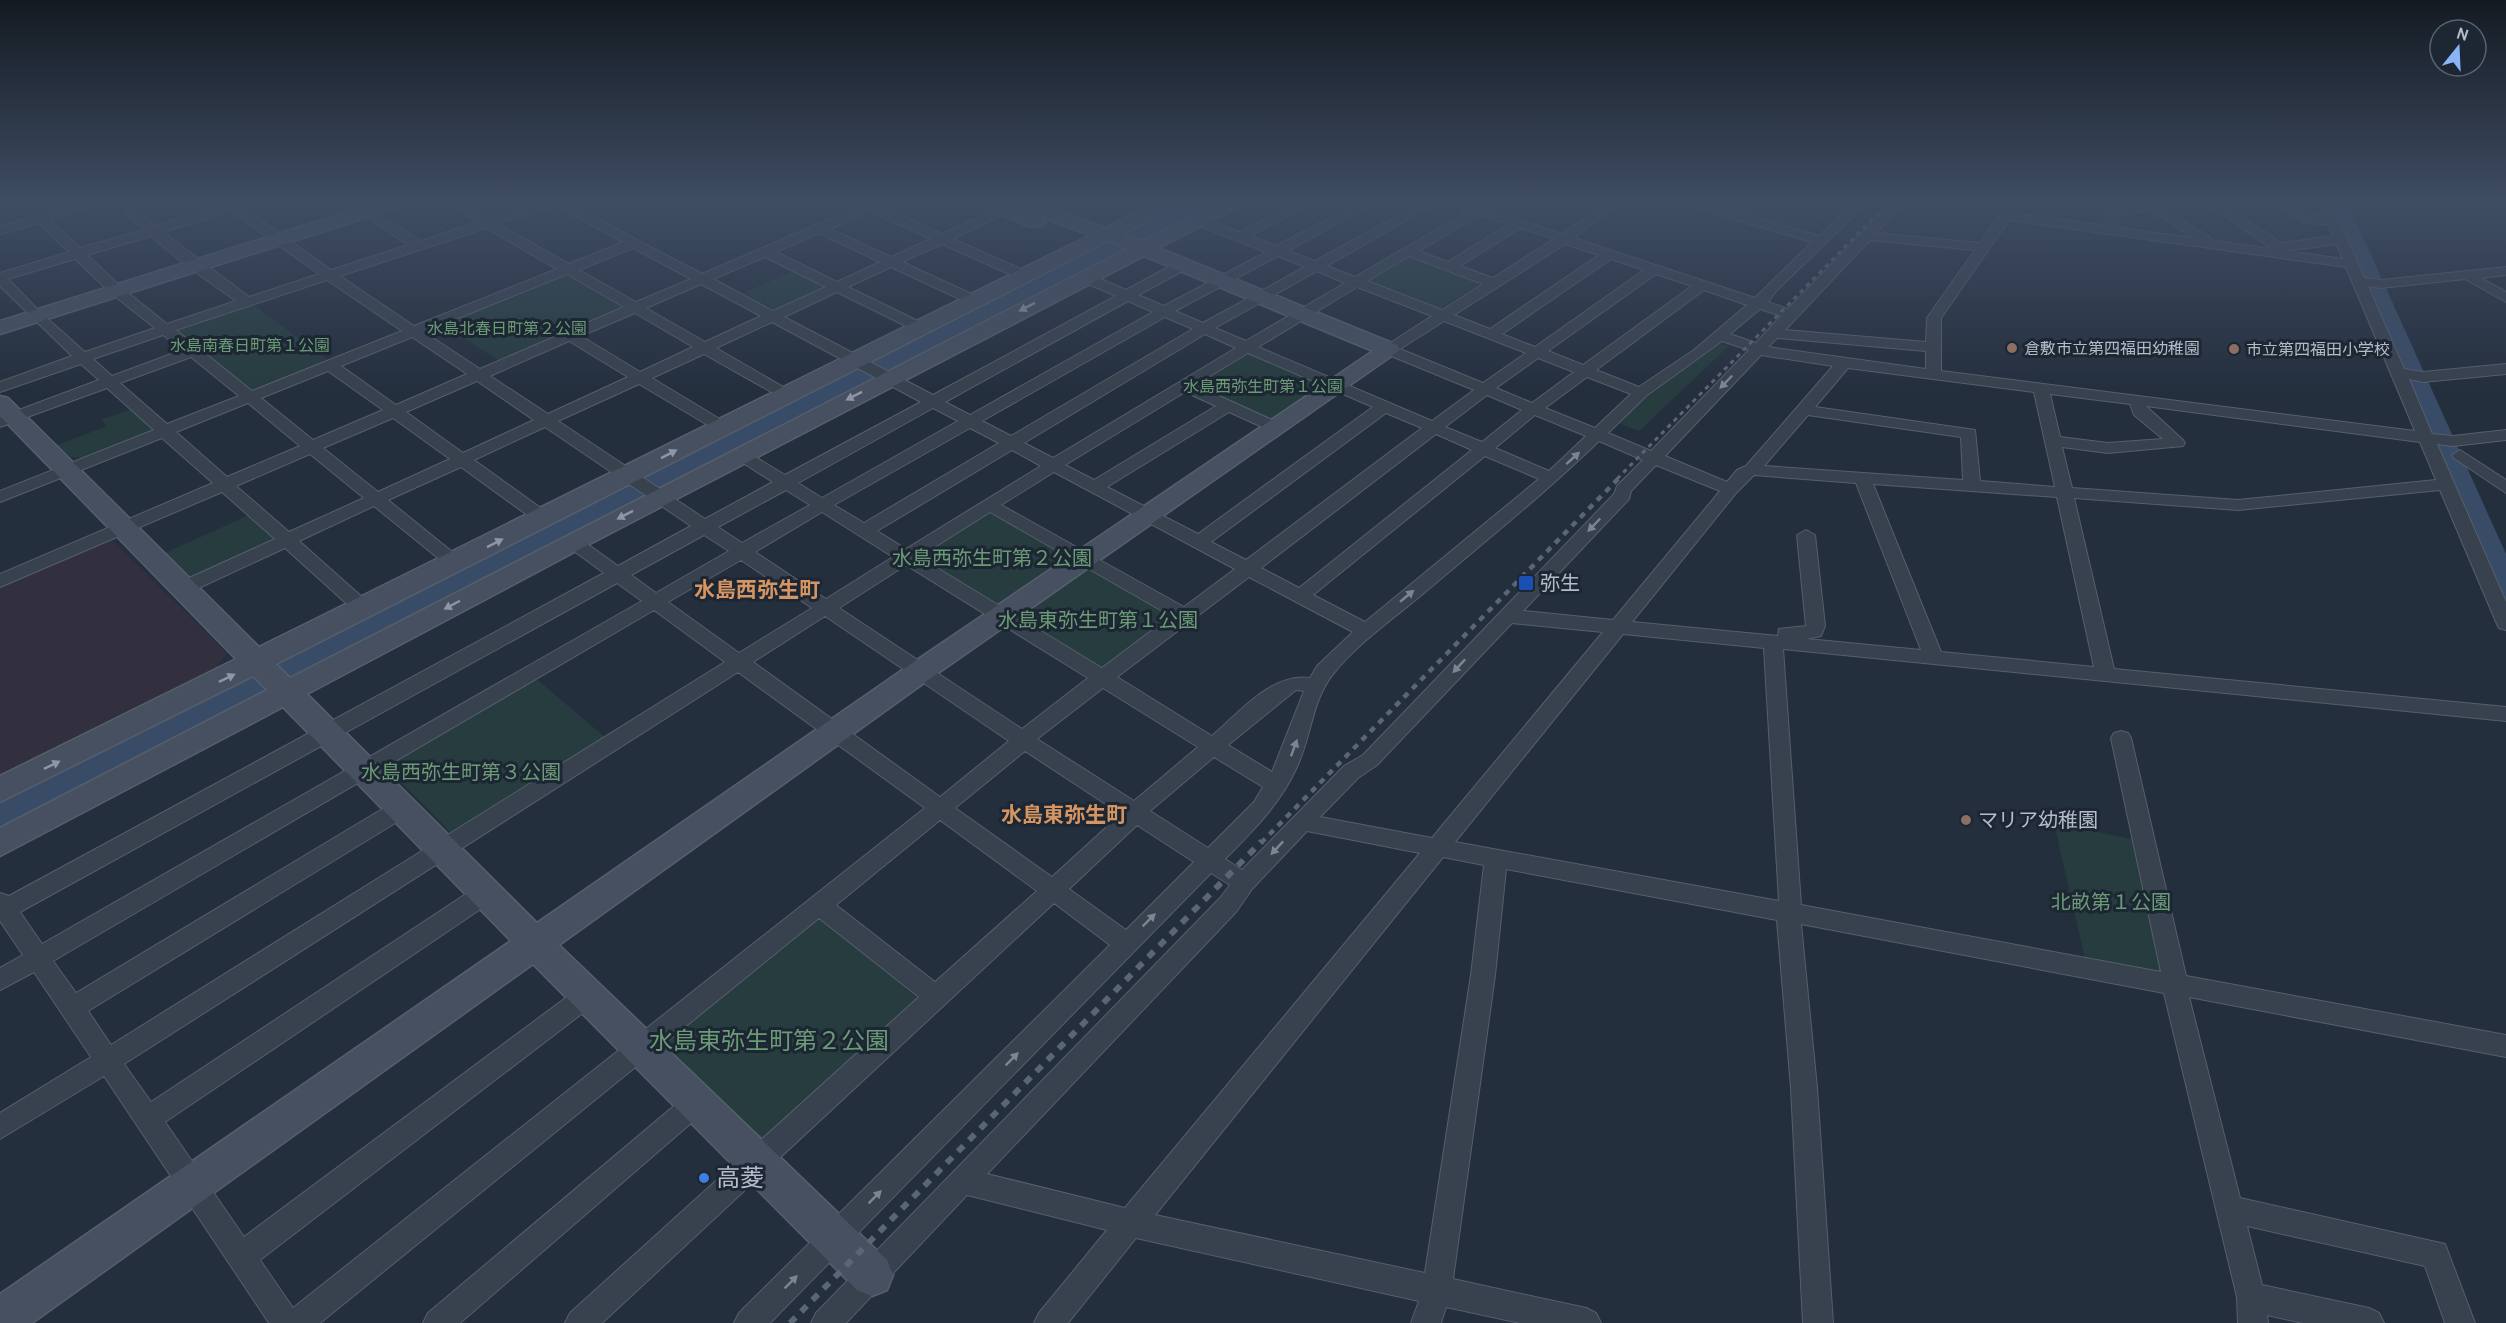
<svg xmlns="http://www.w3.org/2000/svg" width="2506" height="1323" font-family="Cabin,'Noto Sans JP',sans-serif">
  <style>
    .medical { fill: #32303f }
    .green { fill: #263c3f }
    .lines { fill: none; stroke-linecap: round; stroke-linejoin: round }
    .stream-far1 { stroke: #394c67; stroke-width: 4.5 }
    .stream { stroke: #394c67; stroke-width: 6 }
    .river { fill: #394c67; fill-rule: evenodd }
    .street-casing { stroke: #565f6c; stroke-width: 2 }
    .secondary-casing { stroke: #565f6c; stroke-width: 3 }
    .street { fill: #38414e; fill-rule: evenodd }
    .secondary { fill: #465061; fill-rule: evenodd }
    .rail-far2 { stroke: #5a6575; stroke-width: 3; stroke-dasharray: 4.5 4.5; stroke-linecap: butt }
    .rail-far1 { stroke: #5a6575; stroke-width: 4.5; stroke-dasharray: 6 6; stroke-linecap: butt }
    .rail { stroke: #5a6575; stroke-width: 6; stroke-dasharray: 8 8; stroke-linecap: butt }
    .oneway { fill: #8e96a5 }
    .oneway2 { fill: #7c8592 }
    .education-dot { fill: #8d6e63; stroke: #1d2633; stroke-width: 2 }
    .transit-dot { fill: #1a4fb4; stroke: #1d2633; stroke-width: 2 }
    .shop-dot { fill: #3f7fe0; stroke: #1d2633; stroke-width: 2 }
    .labels { text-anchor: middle; stroke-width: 6; stroke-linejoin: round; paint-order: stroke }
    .far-park-label { font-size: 16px; fill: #6b9a76; stroke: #1d2633 }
    .far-poi-label { font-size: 16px; fill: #b4bcc9; stroke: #1d2633; text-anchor: start }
    .park-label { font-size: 20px; fill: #6b9a76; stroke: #1d2633 }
    .poi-label { font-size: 20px; fill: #b4bcc9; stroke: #1d2633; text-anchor: start }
    .neighbourhood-label { font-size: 21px; font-weight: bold; fill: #d59563; stroke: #1d2633 }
    .near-park-label { font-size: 24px; fill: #6b9a76; stroke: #1d2633 }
    .near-poi-label { font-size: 24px; fill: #b4bcc9; stroke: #1d2633; text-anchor: start }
  </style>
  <rect width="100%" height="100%" fill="#242f3e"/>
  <!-- medical -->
  <path class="medical" d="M 109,537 L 227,653 L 217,667 L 0,776 L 0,584 Z"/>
  <!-- green -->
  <path class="green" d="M 1706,204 L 1840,204 L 1809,233 Z
    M 1410,254 L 1482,282 L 1436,311 L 1362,281 Z
    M 796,270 L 829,286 L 775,310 L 743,293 Z
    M 568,273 L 628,307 L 501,362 L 442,324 Z
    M 251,303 L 328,360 L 251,390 L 175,328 Z
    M 1720,344 L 1729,346 L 1639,431 L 1618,423 L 1645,398 Z
    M 1249,350 L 1323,385 L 1271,421 L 1192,384 Z
    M 131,409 L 154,430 L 84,458 L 70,457 L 57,445 L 107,426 L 101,420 Z
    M 989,511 L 1069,557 L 996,606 L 917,556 Z
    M 249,515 L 278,541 L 193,580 L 165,553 Z
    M 1087,567 L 1174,614 L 1100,671 L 1015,618 Z
    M 534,677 L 606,738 L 451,833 L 382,763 Z
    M 2054,823 L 2136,840 L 2166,971 L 2156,976 L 2086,963 Z
    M 820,912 L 918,999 L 760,1140 L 662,1040 Z"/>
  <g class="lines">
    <!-- stream-far1 -->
    <path class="stream-far1" d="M 665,479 L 1204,204"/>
    <!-- stream -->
    <path class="stream" d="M 280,676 L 668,478
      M 0,818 L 268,682"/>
    <!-- river -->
    <path class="river" d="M 1175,204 L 1205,204 L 1202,209 L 15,821 L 0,826 L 0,791 Z
      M 2324,204 L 2348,204 L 2506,554 L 2506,604 L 2493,601 L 2488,593 Z"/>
    <!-- street casing -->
    <g class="street-casing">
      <path id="street" d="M 80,204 L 99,204 L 50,220 L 80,248 L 144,230 L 115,204 L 128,204 L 155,226 L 223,204 L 248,204 L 243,208 L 331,270 L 408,245 L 347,204 L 361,204 L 421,241 L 477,222 L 449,204 L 464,204 L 489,218 L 533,204 L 551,204 L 549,207 L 498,224 L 569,264 L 623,242 L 554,204 L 569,204 L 702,274 L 860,206 L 859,204 L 882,204 L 881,206 L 942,234 L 1007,204 L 1023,204 L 953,239 L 1028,272 L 1028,278 L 1018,278 L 942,244 L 902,262 L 978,297 L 978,303 L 968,303 L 891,267 L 848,287 L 924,324 L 926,327 L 924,330 L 914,330 L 837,292 L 784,317 L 933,395 L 1116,296 L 1079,280 L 1079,274 L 1089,274 L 1126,290 L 1178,262 L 1188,262 L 1188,268 L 1138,295 L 1164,306 L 1266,252 L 1192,223 L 1192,217 L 1202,217 L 1239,232 L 1294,204 L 1309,204 L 1251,236 L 1276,246 L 1357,204 L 1372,204 L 1288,251 L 1315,261 L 1419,204 L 1434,204 L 1327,266 L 1355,277 L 1469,211 L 1455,204 L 1473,204 L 1562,234 L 1604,204 L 1618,204 L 1574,238 L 1755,298 L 1812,242 L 1692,207 L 1690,204 L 1709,204 L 1819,236 L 1853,204 L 1866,204 L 1777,290 L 1768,302 L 1788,309 L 1890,204 L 1903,204 L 1876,233 L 1980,243 L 2001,213 L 2006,212 L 2107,226 L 2105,208 L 2158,204 L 2215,241 L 2272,249 L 2208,204 L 2222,204 L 2282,243 L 2333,236 L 2329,225 L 2303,222 L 2277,204 C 2297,204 2306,215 2325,217 L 2320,204 L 2332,204 L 2364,278 L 2381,280 L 2506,267 L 2506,275 L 2481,278 L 2506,292 L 2506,302 L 2465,279 L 2381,288 L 2368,286 L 2404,369 L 2423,372 L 2506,364 L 2506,374 L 2423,382 L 2409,379 L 2432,434 L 2453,436 L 2506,430 L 2506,440 L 2453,446 L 2437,444 L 2506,602 L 2506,630 L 2499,628 L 2497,624 L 2440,490 L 2238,510 L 2074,498 L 2114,669 L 2506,707 L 2506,721 L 1783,649 L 1801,905 L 2161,972 L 2111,738 L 2114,733 L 2121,731 L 2128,733 L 2131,738 L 2186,976 L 2506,1035 L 2506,1057 L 2189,997 L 2240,1198 L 2445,1244 L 2475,1323 L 2445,1323 L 2425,1266 L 2247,1226 L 2262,1285 L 2369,1308 L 2379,1313 L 2384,1323 L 2303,1323 L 2267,1315 L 2268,1323 L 2238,1323 L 2237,1297 L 2164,993 L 1801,924 L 1817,1088 L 1833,1323 L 1803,1323 L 1791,1088 L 1777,920 L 1506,869 L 1495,975 L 1453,1279 L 1586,1308 L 1596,1313 L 1601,1323 L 1520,1323 L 1446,1307 L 1441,1323 L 1411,1323 L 1419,1301 L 1136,1238 L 1068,1323 L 1034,1323 L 1039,1313 L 1107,1230 L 967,1195 L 846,1323 L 811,1323 L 816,1313 L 1220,898 L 1230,885 L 1211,873 L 770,1323 L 734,1323 L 739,1313 L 1110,945 L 1054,903 L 602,1323 L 565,1323 L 570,1313 L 919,997 L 819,918 L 320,1323 L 269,1323 L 104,1076 L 0,1139 L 0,1113 L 91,1057 L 34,972 L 0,990 L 0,968 L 23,955 L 0,921 L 0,893 L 9,896 L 604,573 L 567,546 L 564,542 L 567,538 L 579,538 L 618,566 L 691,526 L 545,427 L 474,460 L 549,514 L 552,518 L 549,522 L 537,522 L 461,467 L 388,500 L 461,559 L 464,563 L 461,567 L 449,567 L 374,506 L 299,541 L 371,605 L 373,609 L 371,613 L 357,613 L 285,548 L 190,592 L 176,592 L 174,588 L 176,584 L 275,539 L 222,492 L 0,587 L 0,574 L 213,483 L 162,438 L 0,502 L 0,491 L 154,430 L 107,388 L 0,427 L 0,417 L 99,380 L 81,364 L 0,392 L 0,382 L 72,356 L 0,286 L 0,273 L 69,252 L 39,223 L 0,234 L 0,226 ZM 231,211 L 319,274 L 249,297 L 163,232 ZM 870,211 L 931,239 L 891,257 L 830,229 ZM 2152,211 L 2193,238 L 2120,228 L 2117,214 ZM 1480,215 L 1509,224 L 1448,262 L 1419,251 ZM 2009,220 L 2346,267 L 2415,431 L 1941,371 L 1941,318 ZM 486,228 L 557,269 L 414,326 L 340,276 ZM 1520,228 L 1554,239 L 1493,278 L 1460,266 ZM 819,233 L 880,262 L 837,282 L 776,252 ZM 151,236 L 184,264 L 236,301 L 167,324 L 122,288 L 87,255 ZM 1870,240 L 1975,250 L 1927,318 L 1926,342 L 1785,330 ZM 1565,244 L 1599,255 L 1490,329 L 1454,315 ZM 2336,244 L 2343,259 L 2286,251 ZM 633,248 L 691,279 L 636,302 L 579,270 ZM 1278,256 L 1305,267 L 1203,323 L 1175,311 ZM 1409,256 L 1483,284 L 1442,310 L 1367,281 ZM 765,257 L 826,287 L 773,311 L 713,279 ZM 75,259 L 112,294 L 155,328 L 85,352 L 41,313 L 8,279 ZM 1611,259 L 1644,270 L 1535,347 L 1502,334 ZM 1317,271 L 1345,283 L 1246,341 L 1215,328 ZM 567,274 L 624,307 L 480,369 L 424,332 ZM 1656,274 L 1692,286 L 1583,365 L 1548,351 ZM 327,280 L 402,331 L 252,391 L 176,330 ZM 701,284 L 761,316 L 705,342 L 646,308 ZM 1357,287 L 1432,316 L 1384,347 L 1382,350 L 1384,353 L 1474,390 L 1432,421 L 1258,347 ZM 1704,290 L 1747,305 L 1694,350 L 1639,387 L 1596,370 ZM 1128,301 L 1153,312 L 970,415 L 945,402 ZM 1760,309 L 1781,316 L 1756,343 L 1730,334 ZM 635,313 L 693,347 L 640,372 L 581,336 ZM 1165,317 L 1193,329 L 1011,436 L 982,421 ZM 1444,321 L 1526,353 L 1483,383 L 1400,349 ZM 772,322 L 921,402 L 785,475 L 747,452 L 735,452 L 733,455 L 735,458 L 773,482 L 705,519 L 558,421 L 639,384 L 716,430 L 728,430 L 730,427 L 728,424 L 652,378 L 704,354 L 782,398 L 792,398 L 795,395 L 792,392 L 716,348 ZM 1205,334 L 1236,348 L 1053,458 L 1024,443 ZM 163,335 L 182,350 L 112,376 L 93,359 ZM 412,337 L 467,374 L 396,405 L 341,366 ZM 1777,338 L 1926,351 L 1926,369 L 1768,347 ZM 569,341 L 628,377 L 548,414 L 490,376 ZM 1722,341 L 1749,350 L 1651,451 L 1608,433 L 1646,396 ZM 1248,353 L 1373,407 L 1198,534 L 1107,487 L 1229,412 L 1269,430 L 1281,430 L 1283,427 L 1281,424 L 1195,385 ZM 1761,355 L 1833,366 L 1746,466 L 1737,470 L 1727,482 L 1665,456 ZM 191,357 L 239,396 L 167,424 L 120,383 ZM 1538,358 L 1574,372 L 1532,403 L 1496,388 ZM 1848,368 L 2034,392 L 2055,487 L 1980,481 L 1975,430 L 1815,407 ZM 328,371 L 383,410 L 313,440 L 261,398 ZM 1587,377 L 1631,394 L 1595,428 L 1545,408 ZM 477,381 L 534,420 L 463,453 L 406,412 ZM 1185,392 L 1216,406 L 1094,480 L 1065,465 ZM 2050,394 L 2130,404 L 2134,415 L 2163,439 L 2108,443 L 2060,437 ZM 1487,395 L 1522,410 L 1482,442 L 1445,427 ZM 248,403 L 300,446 L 227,477 L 176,432 ZM 2146,406 L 2420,442 L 2436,480 L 2238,500 L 2072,488 L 2062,447 L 2108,453 L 2183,446 L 2185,443 L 2183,440 ZM 933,408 L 958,421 L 822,498 L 798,483 ZM 1386,413 L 1422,428 L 1246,560 L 1211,542 ZM 1535,415 L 1586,436 L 1549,471 L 1495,448 ZM 1808,415 L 1961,437 L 1963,480 L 1764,466 ZM 393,418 L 450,459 L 378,492 L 323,448 ZM 970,428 L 999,443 L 864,523 L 834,505 ZM 1436,434 L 1472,450 L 1299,588 L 1261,568 ZM 1599,441 L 1643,460 L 1617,486 L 1614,494 L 1363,755 L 1344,766 L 1242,870 L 1225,859 C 1253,831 1280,804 1297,767 C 1311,738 1312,700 1333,674 C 1358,643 1394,618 1424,593 C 1483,543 1543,495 1599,441 ZM 1012,450 L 1041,466 L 906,549 L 877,531 ZM 310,454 L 364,498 L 289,532 L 236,486 ZM 1485,456 L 1539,479 L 1365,622 L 1313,595 ZM 1656,465 L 1720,491 L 1613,620 L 1523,611 L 1629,499 L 1631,491 ZM 1054,472 L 1235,569 L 1184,607 L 1001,505 ZM 1754,475 L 1856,483 L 1921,650 L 1807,639 L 1821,636 L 1825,626 L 1815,535 L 1806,530 L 1797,535 L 1806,626 L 1779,629 L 1778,636 L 1632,622 L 1736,493 ZM 1873,484 L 2057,497 L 2094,667 L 1941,652 ZM 786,490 L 810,505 L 742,543 L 718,527 ZM 822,512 L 893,557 L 826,599 L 755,552 ZM 990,512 L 1171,616 L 1102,668 L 919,557 ZM 704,535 L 729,551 L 656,593 L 631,575 ZM 741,560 L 812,608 L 739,653 L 668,602 ZM 906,565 L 1088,678 L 1022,729 L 839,608 ZM 1249,577 L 1353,632 L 1317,666 L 1310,678 C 1271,673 1240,712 1212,736 L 1117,677 ZM 617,583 L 642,601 L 42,944 L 20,912 ZM 654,610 L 725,662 L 111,1045 L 88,1011 L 410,814 L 413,808 L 410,802 L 402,800 L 394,802 L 76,993 L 53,961 ZM 825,616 L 1009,741 L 940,797 L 753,662 ZM 1512,623 L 1603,632 L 1432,838 L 1320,817 L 1358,778 L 1377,765 ZM 1623,634 L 1764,648 L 1779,901 L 1455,842 ZM 738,672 L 925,808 L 293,1308 L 260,1260 L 597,1002 L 600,995 L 597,988 L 588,985 L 579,988 L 244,1237 L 165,1122 L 494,900 L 497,893 L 494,886 L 486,884 L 478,886 L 151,1102 L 124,1064 ZM 1103,688 L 1198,747 L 1134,801 L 1037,739 ZM 1296,690 L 1304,691 L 1272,772 L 1228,745 ZM 1025,751 L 1121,814 L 1052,877 L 955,808 ZM 1214,757 L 1263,787 L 1254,802 L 1208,848 L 1150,811 ZM 940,820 L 1037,891 L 935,982 L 836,905 ZM 1137,825 L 1194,862 L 1126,930 L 1069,889 ZM 1307,831 L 1420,853 L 1125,1208 L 987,1174 L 1236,912 L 1252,889 ZM 1443,857 L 1484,865 L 1471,975 L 1425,1273 L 1155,1215 Z
        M 2460,450 L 2506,480 L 2506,493 L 2454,458 L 2452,455 Z
        M 696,1091 L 705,1095 L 709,1103 L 705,1111 L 460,1323 L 423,1323 L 428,1313 L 687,1095 Z"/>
    </g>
    <!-- secondary casing -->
    <g class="secondary-casing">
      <path id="secondary" d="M 372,204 L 399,204 L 397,208 L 0,334 L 0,321 Z
        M 982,204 L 1007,204 L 1013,206 L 1012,204 L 1038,204 L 1105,228 L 1153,204 L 1176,204 L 1174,208 L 1123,234 L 1142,241 L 1215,204 L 1238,204 L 1236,208 L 1159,248 L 1397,345 L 1400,350 L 931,678 L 559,945 L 887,1260 L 893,1275 L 887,1290 L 872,1296 L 857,1290 L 533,964 L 32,1323 L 0,1323 L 0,1294 L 511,941 L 283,707 L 0,856 L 0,828 L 267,690 L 253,676 L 0,802 L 0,776 L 236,659 L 0,416 L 0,396 L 8,398 L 259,647 L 1090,235 L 1043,218 L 1045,222 L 1043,226 L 1029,226 L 984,208 ZM 1108,241 L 1127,249 L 290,678 L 276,664 ZM 1144,256 L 1373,351 L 911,664 L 537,923 L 307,694 L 582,548 Z"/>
    </g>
    <!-- street -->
    <use href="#street" class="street"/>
    <!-- secondary -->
    <use href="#secondary" class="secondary"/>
    <!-- rail-far2 -->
    <path class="rail-far2" d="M 1617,479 L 1887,204"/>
    <!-- rail-far1 -->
    <path class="rail-far1" d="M 1261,843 L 1619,478"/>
    <!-- rail -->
    <path class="rail" d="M 790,1323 L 1262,841"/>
  </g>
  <!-- one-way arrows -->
  <defs><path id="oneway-solid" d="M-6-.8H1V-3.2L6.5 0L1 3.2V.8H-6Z" transform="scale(1.5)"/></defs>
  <g class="oneway">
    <use href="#oneway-solid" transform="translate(1027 307) rotate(153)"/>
    <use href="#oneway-solid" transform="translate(854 396) rotate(153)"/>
    <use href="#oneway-solid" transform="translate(669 454) rotate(-27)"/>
    <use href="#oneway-solid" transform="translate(625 515) rotate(153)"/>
    <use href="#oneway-solid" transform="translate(495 543) rotate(-27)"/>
    <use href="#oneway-solid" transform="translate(452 605) rotate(152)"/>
    <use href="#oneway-solid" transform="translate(227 678) rotate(-26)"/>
    <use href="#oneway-solid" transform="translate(52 765) rotate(-26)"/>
  </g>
  <g class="oneway2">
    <use href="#oneway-solid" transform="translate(1726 382) rotate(134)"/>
    <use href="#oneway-solid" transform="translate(1573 458) rotate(-42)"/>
    <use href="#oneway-solid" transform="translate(1594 525) rotate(134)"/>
    <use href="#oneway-solid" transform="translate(1407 596) rotate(-40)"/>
    <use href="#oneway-solid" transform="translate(1459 666) rotate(133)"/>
    <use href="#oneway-solid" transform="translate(1294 748) rotate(-70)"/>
    <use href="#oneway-solid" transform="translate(1277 848) rotate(133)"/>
    <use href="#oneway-solid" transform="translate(1149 920) rotate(-45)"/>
    <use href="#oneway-solid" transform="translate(1012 1059) rotate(-45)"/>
    <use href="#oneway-solid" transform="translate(875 1197) rotate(-45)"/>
    <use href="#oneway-solid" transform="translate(791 1282) rotate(-45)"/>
  </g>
  <!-- sky -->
  <linearGradient id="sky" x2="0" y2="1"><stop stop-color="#141a22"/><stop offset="0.52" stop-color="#3f4d63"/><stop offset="1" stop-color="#3f4d63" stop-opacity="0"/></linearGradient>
  <rect width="2506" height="389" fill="url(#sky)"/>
  <!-- markers -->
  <g class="education-dot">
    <circle cx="2012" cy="348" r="6"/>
    <circle cx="2234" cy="349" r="6"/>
    <circle cx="1966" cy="820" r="6"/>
  </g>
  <rect class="transit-dot" x="1518" y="575" width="16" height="16" rx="3"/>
  <circle class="shop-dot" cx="704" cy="1178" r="6"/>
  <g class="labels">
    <!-- far-park labels -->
    <g class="far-park-label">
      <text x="507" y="334">水島北春日町第２公園</text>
      <text x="250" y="351">水島南春日町第１公園</text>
      <text x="1263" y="392">水島西弥生町第１公園</text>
    </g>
    <!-- far-poi labels -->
    <g class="far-poi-label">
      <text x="2024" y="354">倉敷市立第四福田幼稚園</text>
      <text x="2246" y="355">市立第四福田小学校</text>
    </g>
    <!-- park labels -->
    <g class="park-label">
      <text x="992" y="565">水島西弥生町第２公園</text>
      <text x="1098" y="627">水島東弥生町第１公園</text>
      <text x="461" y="779">水島西弥生町第３公園</text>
      <text x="2111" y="909">北畝第１公園</text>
    </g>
    <!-- poi labels -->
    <g class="poi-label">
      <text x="1540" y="590">弥生</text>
      <text x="1978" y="827">マリア幼稚園</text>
    </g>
    <!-- neighbourhood labels -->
    <g class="neighbourhood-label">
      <text x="757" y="597">水島西弥生町</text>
      <text x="1064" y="822">水島東弥生町</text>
    </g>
    <!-- near-park labels -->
    <g class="near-park-label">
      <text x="769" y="1049">水島東弥生町第２公園</text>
    </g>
    <!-- near-poi labels -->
    <g class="near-poi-label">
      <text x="716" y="1186">高菱</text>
    </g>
  </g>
  <!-- north arrow -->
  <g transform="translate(2458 48) rotate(18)"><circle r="28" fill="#1d2633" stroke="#59626f" stroke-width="1.5"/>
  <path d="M0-4.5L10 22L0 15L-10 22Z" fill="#8ab4f8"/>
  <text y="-9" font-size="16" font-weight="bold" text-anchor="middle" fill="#b4bcc9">N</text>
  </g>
</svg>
